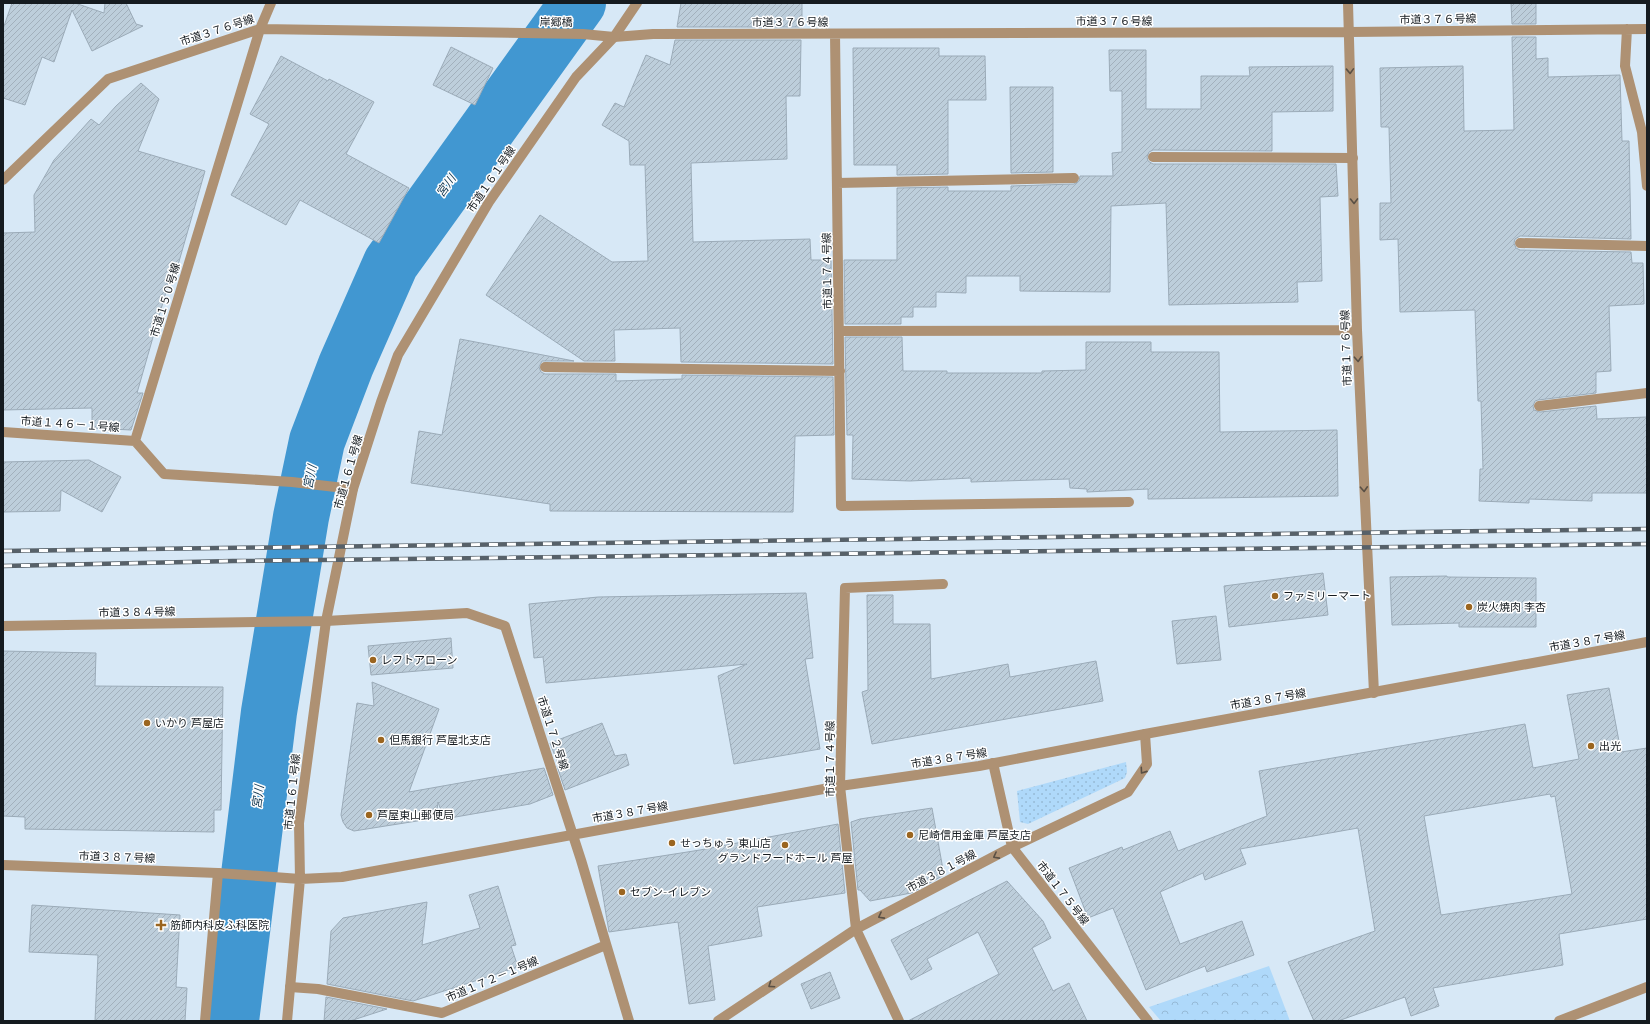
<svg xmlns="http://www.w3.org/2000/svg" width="1650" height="1024" font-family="Quicksand,'Noto Sans JP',sans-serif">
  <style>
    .forest { fill: url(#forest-crowns) }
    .garden { fill: url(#garden-dots) }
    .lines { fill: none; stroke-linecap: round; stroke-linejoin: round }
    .river { stroke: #4197d1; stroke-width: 56 }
    .building { fill: url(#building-hatch); stroke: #9babb8; fill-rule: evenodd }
    .service { stroke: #ae9173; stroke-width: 10 }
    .minor { stroke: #ae9173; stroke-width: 10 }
    .tertiary { stroke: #ae9173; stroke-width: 10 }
    .rail-casing { stroke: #576169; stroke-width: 4.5 }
    .rail { stroke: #fff; stroke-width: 3; stroke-dasharray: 9; stroke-linecap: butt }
    .oneway { stroke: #5a5045 }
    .poi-dot { fill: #9b651f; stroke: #fff; stroke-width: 1.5 }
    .labels { text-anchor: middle; stroke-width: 3; stroke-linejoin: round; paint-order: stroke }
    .street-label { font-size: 11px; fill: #151b20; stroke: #fff }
    .poi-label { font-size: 11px; fill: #151b20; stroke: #fff; text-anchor: start }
    .water-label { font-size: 12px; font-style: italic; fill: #133750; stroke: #fff }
  </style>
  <defs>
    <pattern id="forest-crowns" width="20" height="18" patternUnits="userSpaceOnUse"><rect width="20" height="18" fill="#afd9fa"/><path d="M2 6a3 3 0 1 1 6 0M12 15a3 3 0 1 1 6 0" fill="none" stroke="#96bad6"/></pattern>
    <pattern id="garden-dots" width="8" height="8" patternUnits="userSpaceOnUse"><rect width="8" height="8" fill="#afd9fa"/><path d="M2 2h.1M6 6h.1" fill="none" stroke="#96bad6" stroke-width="1.8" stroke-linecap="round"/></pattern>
    <pattern id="building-hatch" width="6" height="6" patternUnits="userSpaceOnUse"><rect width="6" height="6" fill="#bdcedb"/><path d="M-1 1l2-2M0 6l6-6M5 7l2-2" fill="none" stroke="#a2b0bc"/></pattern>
  </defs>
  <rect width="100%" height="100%" fill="#d7e8f6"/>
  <!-- forest -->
  <path class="forest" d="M 1269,966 L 1290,1021 L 1161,1021 L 1149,1007 Z"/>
  <!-- garden -->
  <path class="garden" d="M 1126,762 L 1127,772 L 1125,778 L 1028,824 L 1020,822 L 1017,791 Z"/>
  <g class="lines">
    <!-- river -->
    <path class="river" d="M 231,1021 L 269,712 L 301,517 L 317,441 L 346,365 L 391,263 L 578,3"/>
  </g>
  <!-- building -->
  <path class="building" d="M 12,3 L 75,3 L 104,13 L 105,3 L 126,3 L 136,24 L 143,26 L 92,51 L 72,10 L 54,62 L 42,57 L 25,105 L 3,98 L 3,29 Z
    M 681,3 L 802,3 L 802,27 L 677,27 Z
    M 1511,3 L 1536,3 L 1536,24 L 1512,24 Z
    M 1512,37 L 1536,37 L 1536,59 L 1548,58 L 1548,77 L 1620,75 L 1622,141 L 1629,141 L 1631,239 L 1520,236 L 1515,239 L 1514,243 L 1516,248 L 1520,250 L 1631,252 L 1632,263 L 1643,263 L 1644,304 L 1609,306 L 1611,371 L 1596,372 L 1596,393 L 1538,400 L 1535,401 L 1533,406 L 1534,410 L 1540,412 L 1596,406 L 1597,419 L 1647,417 L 1647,493 L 1592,493 L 1592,501 L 1529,499 L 1529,503 L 1479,501 L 1480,469 L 1483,469 L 1481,401 L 1478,401 L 1475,310 L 1400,312 L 1398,239 L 1380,240 L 1380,203 L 1391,203 L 1389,127 L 1381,127 L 1380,68 L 1463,66 L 1464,131 L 1514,130 Z
    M 675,40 L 801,40 L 800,96 L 786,96 L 787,159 L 691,163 L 693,242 L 810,239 L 811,260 L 831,260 L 833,364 L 681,362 L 680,328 L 614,330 L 615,361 L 584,361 L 486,295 L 540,215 L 612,262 L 648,261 L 645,165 L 630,165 L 629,141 L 602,125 L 615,103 L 624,107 L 646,55 L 670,65 Z
    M 451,47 L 493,68 L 475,105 L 433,85 Z
    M 853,48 L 939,48 L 939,56 L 985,56 L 986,100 L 948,100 L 948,174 L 897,175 L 897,165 L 854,165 Z
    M 1109,50 L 1146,50 L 1146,109 L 1201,109 L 1201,76 L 1250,76 L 1249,67 L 1333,66 L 1333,111 L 1272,112 L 1272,151 L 1153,150 L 1149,152 L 1147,157 L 1148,161 L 1153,164 L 1336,164 L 1338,196 L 1320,197 L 1322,281 L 1297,282 L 1298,302 L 1169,305 L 1166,203 L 1111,206 L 1110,292 L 1020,291 L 1020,276 L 966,276 L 966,293 L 936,292 L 936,307 L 913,307 L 913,317 L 901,317 L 901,324 L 845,324 L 844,260 L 897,260 L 897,188 L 948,187 L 948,191 L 1011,191 L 1011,186 L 1074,184 L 1079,181 L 1080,176 L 1113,176 L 1112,153 L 1122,152 L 1122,91 L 1110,91 Z
    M 281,56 L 328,81 L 329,79 L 374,102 L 346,154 L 409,188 L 379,243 L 300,200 L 286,225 L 231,195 L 269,124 L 250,114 Z
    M 141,83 L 159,99 L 138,151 L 205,171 L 178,265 L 174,264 L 137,393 L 143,393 L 131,430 L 92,428 L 92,408 L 3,410 L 3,233 L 35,232 L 34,195 L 54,160 L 91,119 L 99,125 L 116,106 Z
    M 1010,87 L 1053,87 L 1053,172 L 1011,173 Z
    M 845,337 L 902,337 L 903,371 L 947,371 L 947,373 L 1042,373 L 1042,371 L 1086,370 L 1086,342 L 1151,342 L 1151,352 L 1219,352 L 1220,432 L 1337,430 L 1338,496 L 1148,499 L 1148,489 L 1087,492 L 1087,489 L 1070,488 L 1069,479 L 971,482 L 971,478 L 910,481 L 852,479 L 853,435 L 847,435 Z
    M 460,339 L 574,361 L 542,361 L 539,367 L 541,372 L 545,374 L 616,374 L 616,381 L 682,379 L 682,375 L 833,377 L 834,435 L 795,436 L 793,512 L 550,511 L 550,504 L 411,483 L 419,431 L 442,435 Z
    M 89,460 L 121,477 L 102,512 L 61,490 L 60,511 L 3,512 L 3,462 Z
    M 1323,573 L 1328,615 L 1229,627 L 1224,586 Z
    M 1447,576 L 1447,577 L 1536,578 L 1536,627 L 1459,627 L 1459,623 L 1392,625 L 1390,577 Z
    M 806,593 L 813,658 L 805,659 L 820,749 L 734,764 L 718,676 L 747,664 L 546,683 L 543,657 L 534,658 L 529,604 L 598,597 Z
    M 867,595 L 893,595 L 893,624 L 930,624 L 931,679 L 1008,664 L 1010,677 L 1096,661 L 1103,701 L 872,744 L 862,692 L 868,690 Z
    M 1216,616 L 1221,660 L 1177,664 L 1172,621 Z
    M 451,638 L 453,668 L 371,675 L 368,646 Z
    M 3,651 L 96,653 L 95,686 L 223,687 L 221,810 L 214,810 L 214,832 L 25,829 L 25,817 L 3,816 Z
    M 372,682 L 439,709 L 409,792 L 544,768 L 553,795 L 530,804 L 444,819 L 438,802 L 436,818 L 354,831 L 347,828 L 343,822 L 341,815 L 357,703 L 374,706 Z
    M 1609,688 L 1621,752 L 1647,748 L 1647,919 L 1559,934 L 1563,965 L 1433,988 L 1439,1006 L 1411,1016 L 1405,997 L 1338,1021 L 1314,1021 L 1288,962 L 1375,931 L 1358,828 L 1240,849 L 1246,864 L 1205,880 L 1203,873 L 1160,892 L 1180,944 L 1242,921 L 1254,955 L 1207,972 L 1205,966 L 1146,990 L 1113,908 L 1088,918 L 1069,868 L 1122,847 L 1123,850 L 1170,831 L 1178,851 L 1267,816 L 1259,771 L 1525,724 L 1533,768 L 1579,759 L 1567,695 ZM 1550,794 L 1551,797 L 1555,796 L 1572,894 L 1441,915 L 1424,816 Z
    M 602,723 L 615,756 L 626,754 L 629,765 L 565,790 L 557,766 L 559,766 L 550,743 Z
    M 932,808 L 944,875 L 911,893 L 870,901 L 860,890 L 858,890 L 851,822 L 860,819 Z
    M 838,824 L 845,893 L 757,907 L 762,936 L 708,946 L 715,1000 L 689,1004 L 678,922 L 609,932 L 598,866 L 700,850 Z
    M 1007,881 L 1043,921 L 1051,938 L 1032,948 L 1053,991 L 1069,983 L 1087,1021 L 908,1021 L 999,974 L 978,932 L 927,959 L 932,969 L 911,980 L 891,940 Z
    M 498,886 L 516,945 L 511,946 L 518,967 L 413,1001 L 327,984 L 331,931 L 343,918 L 427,902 L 422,945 L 480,928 L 469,895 Z
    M 32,905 L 180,915 L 176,987 L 187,988 L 185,1021 L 95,1021 L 98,955 L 29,952 Z
    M 830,972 L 840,998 L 811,1009 L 801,984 Z
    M 326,997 L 387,1009 L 350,1021 L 324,1021 Z"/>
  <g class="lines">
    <!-- service -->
    <path class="service" d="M 1153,157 L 1353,158"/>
    <!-- minor -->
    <path class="minor" d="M 271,3 L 260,29 L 135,441 L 164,474 L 292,482 L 353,489
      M 1348,3 L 1357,330 L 1374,693
      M 1627,29 L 1625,66 L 1642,132 L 1647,186
      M 835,34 L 841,506 L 1129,502
      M 3,180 L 108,79 L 260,29 L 583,34 L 614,37 L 653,34 L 1349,32 L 1647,29
      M 837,183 L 1074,178
      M 1520,243 L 1647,246
      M 840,331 L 1357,330
      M 545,367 L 840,371
      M 1539,406 L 1647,393
      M 3,432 L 135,441
      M 3,626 L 326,621 L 467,613 L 505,626 L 581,860 L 629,1021
      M 993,763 L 1012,847 L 1148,1021
      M 290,987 L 318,989 L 442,1013 L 606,945
      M 205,1021 L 218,873
      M 718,1021 L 856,929 L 1012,847 L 1128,792 L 1147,764 L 1145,734
      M 899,1021 L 856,929 L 840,786 L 845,588 L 943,584
      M 1559,1021 L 1647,987"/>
    <!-- tertiary -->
    <path class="tertiary" d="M 3,865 L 218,873 L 300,879 L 342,877 L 840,786 L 979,766 L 1145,734 L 1647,642
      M 287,1021 L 300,879 L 299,823 L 326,621 L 353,489 L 381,402 L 398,355 L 489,202 L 576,77 L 614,37 L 637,3"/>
    <!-- rail casing -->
    <g class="rail-casing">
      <path id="rail" d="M 3,551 L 1647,529
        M 3,566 L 233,561 L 1647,544"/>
    </g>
    <!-- rail -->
    <use href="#rail" class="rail"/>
  </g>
  <!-- one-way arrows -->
  <defs><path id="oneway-chevron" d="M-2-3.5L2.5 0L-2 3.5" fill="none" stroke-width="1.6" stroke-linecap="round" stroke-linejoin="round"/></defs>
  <g class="oneway">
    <use href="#oneway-chevron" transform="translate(1350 71) rotate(88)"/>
    <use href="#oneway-chevron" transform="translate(1354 201) rotate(89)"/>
    <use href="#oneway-chevron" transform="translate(1358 359) rotate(87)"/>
    <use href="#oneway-chevron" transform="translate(1364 489) rotate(87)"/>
    <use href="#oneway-chevron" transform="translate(1143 771) rotate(125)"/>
    <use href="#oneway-chevron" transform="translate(996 856) rotate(152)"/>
    <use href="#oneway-chevron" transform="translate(881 916) rotate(152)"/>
    <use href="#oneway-chevron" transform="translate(771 985) rotate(146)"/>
  </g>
  <!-- markers -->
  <g class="poi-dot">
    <circle cx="1275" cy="596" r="4"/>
    <circle cx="1469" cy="607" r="4"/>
    <circle cx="373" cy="660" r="4"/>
    <circle cx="147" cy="723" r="4"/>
    <circle cx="381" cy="740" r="4"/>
    <circle cx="1591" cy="746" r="4"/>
    <circle cx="369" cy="815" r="4"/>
    <circle cx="910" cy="835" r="4"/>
    <circle cx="672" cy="843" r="4"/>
    <circle cx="785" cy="845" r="4"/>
    <circle cx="622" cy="892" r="4"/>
    <path d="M159 919h4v4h4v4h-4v4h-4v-4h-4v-4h4z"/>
  </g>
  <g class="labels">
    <!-- street labels -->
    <g class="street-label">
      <text transform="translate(1438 19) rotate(-1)" y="4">市道３７６号線</text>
      <text x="1114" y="25">市道３７６号線</text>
      <text transform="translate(556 22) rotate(1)" y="4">岸郷橋</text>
      <text x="790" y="26">市道３７６号線</text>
      <text transform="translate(217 30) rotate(-18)" y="4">市道３７６号線</text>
      <text transform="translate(491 179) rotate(-56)" y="4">市道１６１号線</text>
      <text transform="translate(827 271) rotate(-91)" y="4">市道１７４号線</text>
      <text transform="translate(165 300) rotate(-73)" y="4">市道１５０号線</text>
      <text transform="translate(1346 348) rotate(-92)" y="4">市道１７６号線</text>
      <text transform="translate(70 424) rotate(4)" y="4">市道１４６－１号線</text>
      <text transform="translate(348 472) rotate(-74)" y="4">市道１６１号線</text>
      <text transform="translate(137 612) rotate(-1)" y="4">市道３８４号線</text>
      <text transform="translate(1587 641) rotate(-10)" y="4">市道３８７号線</text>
      <text transform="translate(1268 699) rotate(-10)" y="4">市道３８７号線</text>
      <text transform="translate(553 733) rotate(72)" y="4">市道１７２号線</text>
      <text transform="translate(949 758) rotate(-9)" y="4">市道３８７号線</text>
      <text transform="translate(830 759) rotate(-90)" y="4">市道１７４号線</text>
      <text transform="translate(292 792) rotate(-84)" y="4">市道１６１号線</text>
      <text transform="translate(630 812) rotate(-10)" y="4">市道３８７号線</text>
      <text transform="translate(117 857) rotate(2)" y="4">市道３８７号線</text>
      <text transform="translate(941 871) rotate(-28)" y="4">市道３８１号線</text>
      <text transform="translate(1063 893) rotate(52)" y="4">市道１７５号線</text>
      <text transform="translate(492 979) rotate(-23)" y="4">市道１７２－１号線</text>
    </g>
    <!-- poi labels -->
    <g class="poi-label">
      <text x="1283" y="600">ファミリーマート</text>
      <text x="1477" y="611">炭火焼肉 李杏</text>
      <text x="381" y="664">レフトアローン</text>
      <text x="155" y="727">いかり 芦屋店</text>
      <text x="389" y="744">但馬銀行 芦屋北支店</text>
      <text x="1599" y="750">出光</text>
      <text x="377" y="819">芦屋東山郵便局</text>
      <text x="918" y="839">尼崎信用金庫 芦屋支店</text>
      <text x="680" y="847">せっちゅう 東山店</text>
      <text x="785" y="862" text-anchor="middle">グランドフードホール 芦屋</text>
      <text x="630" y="896">セブン-イレブン</text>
      <text x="170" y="929">筋師内科皮ふ科医院</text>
    </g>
    <!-- water labels -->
    <g class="water-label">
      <text transform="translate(446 186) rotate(-54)" y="4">宮川</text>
      <text transform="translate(310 477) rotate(-78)" y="4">宮川</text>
      <text transform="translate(258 797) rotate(-83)" y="4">宮川</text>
    </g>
  </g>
  <!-- border -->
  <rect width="1650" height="1024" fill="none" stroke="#151b20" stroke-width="8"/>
</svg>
